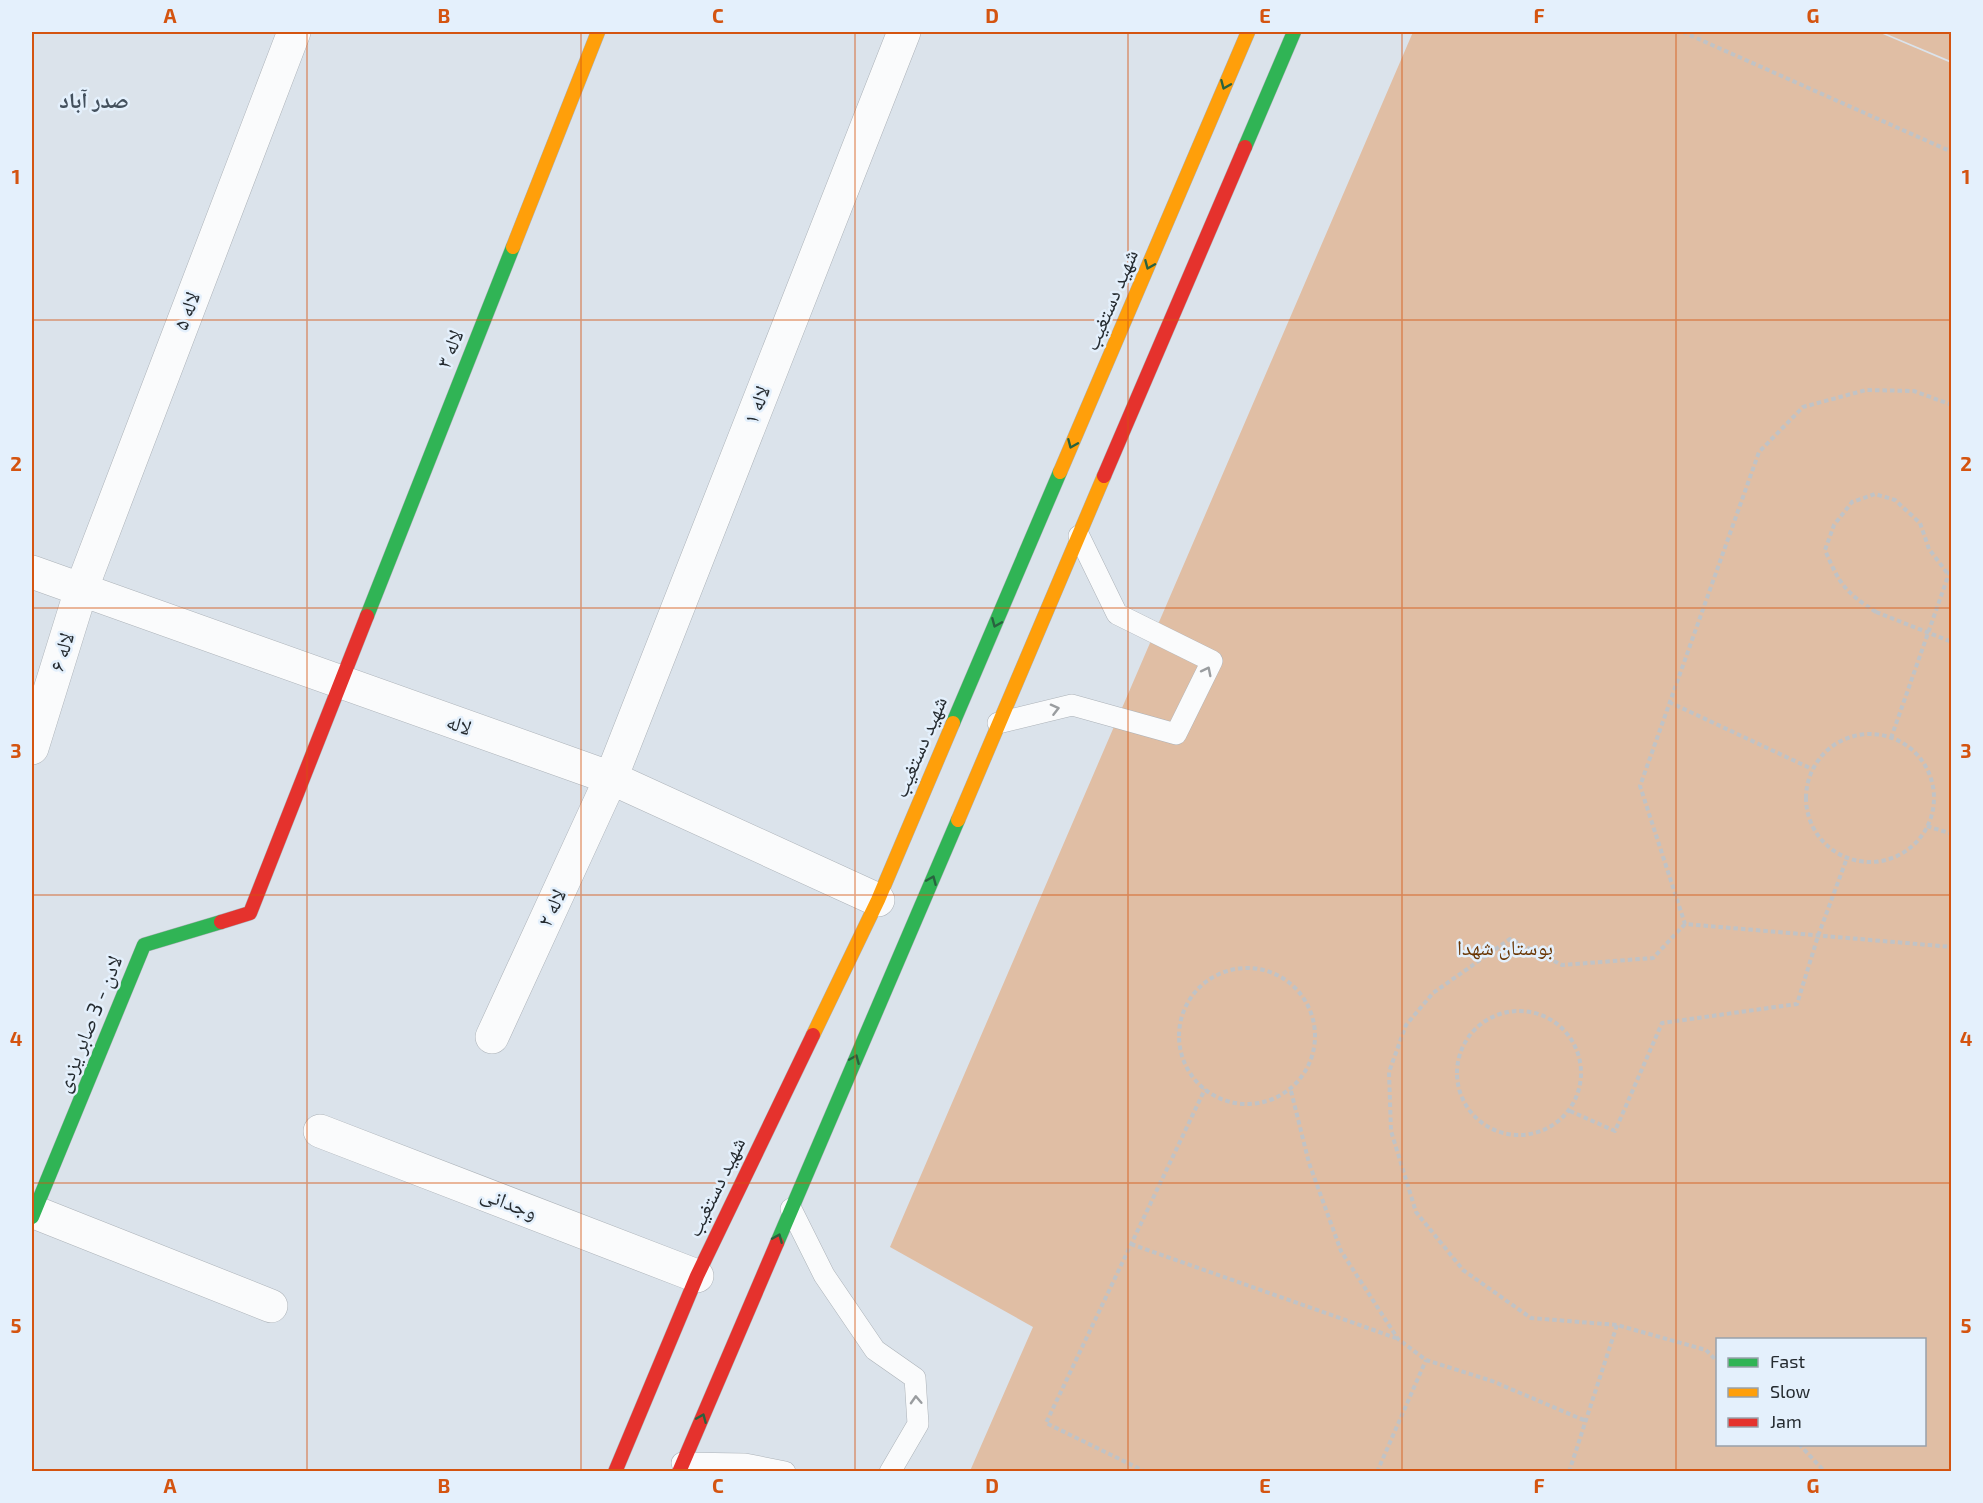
<svg xmlns="http://www.w3.org/2000/svg" width="1983" height="1503" font-family="'Exo 2','Noto Naskh Arabic',sans-serif">
  <style>
    .green { fill: #e0bea4; fill-rule: evenodd }
    .lines { fill: none; stroke-linecap: round; stroke-linejoin: round }
    .lane-casing { stroke: #acb2b8; stroke-width: 22 }
    .street-casing { stroke: #acb2b8; stroke-width: 34 }
    .fast-casing { stroke: #acb2b8; stroke-width: 15 }
    .slow-casing { stroke: #acb2b8; stroke-width: 15 }
    .jam-casing { stroke: #acb2b8; stroke-width: 15 }
    .path { stroke: #c0c3c6; stroke-width: 4; stroke-dasharray: 4.5 3; stroke-linecap: butt }
    .lane { stroke: #fafbfc; stroke-width: 21 }
    .street { stroke: #fafbfc; stroke-width: 33 }
    .fast { stroke: #30b455; stroke-width: 14 }
    .slow { stroke: #ff9f0a; stroke-width: 14 }
    .jam { stroke: #e5322d; stroke-width: 14 }
    .path-bridge { stroke: #c0c3c6; stroke-width: 4; stroke-dasharray: 4.5 3; stroke-linecap: butt }
    .oneway { stroke: #29623f }
    .oneway2 { stroke: #9a9da0 }
    .grid { fill: none; stroke: #d45410; stroke-width: 1.5; stroke-opacity: 0.55 }
    .labels { text-anchor: middle; stroke-width: 5; stroke-linejoin: round; paint-order: stroke }
    .street-label { font-size: 21px; fill: #252b30; stroke: #e4f0fc }
    .park-label { font-size: 21px; fill: #693604; stroke: #e4f0fc }
    .neighbourhood-label { font-size: 22px; font-weight: bold; fill: #43505d; stroke: #e4f0fc }
    .neatline { fill: none; stroke: #d45410; stroke-width: 2 }
    .grid-label { font-size: 20px; text-anchor: middle; font-weight: bold; fill: #d45410 }
  </style>
  <rect width="100%" height="100%" fill="#dbe3eb"/>
  <!-- green -->
  <path class="green" d="M 1413,32 L 1878,32 L 1951,63 L 1951,1471 L 970,1471 L 1033,1327 L 890,1247 ZM 1718,1340 L 1924,1340 L 1924,1444 L 1718,1444 Z
    M 1882,32 L 1951,32 L 1951,61 Z"/>
  <g class="lines">
    <!-- lane casing -->
    <g class="lane-casing">
      <path id="lane" d="M 998,723 L 1072,705 L 1176,734 L 1212,661 L 1117,614 L 1079,536
        M 791,1209 L 824,1275 L 875,1350 L 915,1378 L 918,1424 L 890,1472
        M 682,1463 L 745,1464 L 785,1472"/>
    </g>
    <!-- street casing -->
    <g class="street-casing">
      <path id="street" d="M 32,572 L 611,778 L 878,900
        M 32,748 L 81,590 L 294,32
        M 492,1037 L 611,778 L 904,32
        M 320,1131 L 697,1276
        M 34,1212 L 271,1306"/>
    </g>
    <!-- fast casing -->
    <g class="fast-casing">
      <path id="fast" d="M 1245,147 L 1294,32
        M 367,616 L 513,247
        M 953,723 L 1060,472
        M 32,1217 L 144,945 L 221,922
        M 777,1243 L 958,820"/>
    </g>
    <!-- slow casing -->
    <g class="slow-casing">
      <path id="slow" d="M 513,247 L 598,32
        M 1060,472 L 1248,32
        M 958,820 L 1104,476
        M 813,1035 L 878,900 L 953,723"/>
    </g>
    <!-- jam casing -->
    <g class="jam-casing">
      <path id="jam" d="M 1104,476 L 1245,147
        M 221,922 L 250,913 L 367,616
        M 615,1472 L 697,1276 L 813,1035
        M 679,1472 L 777,1243"/>
    </g>
    <!-- path -->
    <path class="path" d="M 1683,32 L 1952,152
      M 1952,405 L 1914,391 L 1866,390 L 1803,407 L 1759,452 L 1640,786 L 1685,924 L 1952,947
      M 1876,612 C 1845,592 1840,585 1825,550 L 1834,525 L 1852,502 L 1875,494 L 1895,500 L 1920,523 L 1929,549 L 1948,574 L 1952,574
      M 1669,702 L 1812,769
      M1806 798a64 64 0 1 1 128 0a64 64 0 1 1-128 0Z
      M 1891,738 L 1952,565
      M 1927,826 L 1952,834
      M 1685,924 L 1653,958 L 1562,965 L 1510,939 L 1433,993 L 1406,1025 L 1389,1072 L 1391,1131 L 1416,1212 L 1463,1270 L 1531,1318 L 1617,1325 L 1706,1350 L 1718,1362
      M1179 1036a68 68 0 1 1 136 0a68 68 0 1 1-136 0Z
      M1457 1073a62 62 0 1 1 124 0a62 62 0 1 1-124 0Z
      M 1291,1091 L 1309,1163 L 1341,1251 L 1398,1339 L 1426,1360 L 1492,1381 L 1586,1421
      M 1570,1111 L 1615,1131 L 1662,1023 L 1797,1004 L 1818,936 L 1847,858
      M 1131,1244 L 1396,1338
      M 1799,1444 L 1825,1472
      M 1146,1472 L 1046,1423 L 1205,1089
      M 1377,1472 L 1426,1360
      M 1569,1472 L 1617,1325"/>
    <!-- lane -->
    <use href="#lane" class="lane"/>
    <!-- street -->
    <use href="#street" class="street"/>
    <!-- fast -->
    <use href="#fast" class="fast"/>
    <!-- slow -->
    <use href="#slow" class="slow"/>
    <!-- jam -->
    <use href="#jam" class="jam"/>
    <!-- path-bridge -->
    <path class="path-bridge" d="M 1876,612 L 1952,642"/>
  </g>
  <!-- one-way arrows -->
  <defs><path id="oneway-chevron" d="M-2-3.5L2.5 0L-2 3.5" fill="none" stroke-width="1.6" stroke-linecap="round" stroke-linejoin="round" transform="scale(1.5)"/></defs>
  <g class="oneway">
    <use href="#oneway-chevron" transform="translate(1225 85) rotate(113)"/>
    <use href="#oneway-chevron" transform="translate(1149 265) rotate(113)"/>
    <use href="#oneway-chevron" transform="translate(1072 444) rotate(113)"/>
    <use href="#oneway-chevron" transform="translate(996 623) rotate(113)"/>
    <use href="#oneway-chevron" transform="translate(932 880) rotate(-67)"/>
    <use href="#oneway-chevron" transform="translate(855 1059) rotate(-67)"/>
    <use href="#oneway-chevron" transform="translate(778 1238) rotate(-67)"/>
    <use href="#oneway-chevron" transform="translate(702 1418) rotate(-67)"/>
  </g>
  <g class="oneway2">
    <use href="#oneway-chevron" transform="translate(1207 671) rotate(-63)"/>
    <use href="#oneway-chevron" transform="translate(1055 709) rotate(-14)"/>
    <use href="#oneway-chevron" transform="translate(916 1400) rotate(-93)"/>
  </g>
  <!-- grid -->
  <path class="grid" d="M 307,32 L 307,1472M 581,32 L 581,1472M 855,32 L 855,1472M 1128,32 L 1128,1472M 1402,32 L 1402,1472M 1676,32 L 1676,1472M 32,320 L 1952,320M 32,608 L 1952,608M 32,895 L 1952,895M 32,1183 L 1952,1183"/>
  <g class="labels">
    <!-- street labels -->
    <g class="street-label">
      <text transform="translate(1111 300) rotate(-67)" y="7">شهید دستغیب</text>
      <text transform="translate(187 311) rotate(-69)" y="7">لاله ۵</text>
      <text transform="translate(450 349) rotate(-68)" y="7">لاله ۳</text>
      <text transform="translate(757 405) rotate(-69)" y="7">لاله ۱</text>
      <text transform="translate(62 652) rotate(-73)" y="7">لاله ۶</text>
      <text transform="translate(459 725) rotate(20)" y="7">لاله</text>
      <text transform="translate(920 747) rotate(-67)" y="7">شهید دستغیب</text>
      <text transform="translate(552 908) rotate(-65)" y="7">لاله ۲</text>
      <text transform="translate(89 1024) rotate(-68)" y="7">لادن - 3 صابر یزدی</text>
      <text transform="translate(716 1187) rotate(-64)" y="7">شهید دستغیب</text>
      <text transform="translate(509 1203) rotate(21)" y="7">وجدانی</text>
    </g>
    <!-- park labels -->
    <g class="park-label">
      <text x="1505" y="955">بوستان شهدا</text>
    </g>
    <!-- neighbourhood labels -->
    <g class="neighbourhood-label">
      <text x="94" y="108">صدر آباد</text>
    </g>
  </g>
  <!-- border -->
  <rect width="1983" height="1503" fill="none" stroke="#e4f0fc" stroke-width="66"/>
  <!-- legend -->
  <rect x="1716" y="1338" width="210" height="108" fill="#e4f0fc" stroke="#98a1aa" stroke-width="1.5"/>
  <rect x="1728" y="1358" width="30" height="9" fill="#30b455" stroke="#98a1aa" stroke-width="1.5"/>
  <text x="1770" y="1368" font-size="18" fill="#252b30">Fast</text>
  <rect x="1728" y="1388" width="30" height="9" fill="#ff9f0a" stroke="#98a1aa" stroke-width="1.5"/>
  <text x="1770" y="1398" font-size="18" fill="#252b30">Slow</text>
  <rect x="1728" y="1418" width="30" height="9" fill="#e5322d" stroke="#98a1aa" stroke-width="1.5"/>
  <text x="1770" y="1428" font-size="18" fill="#252b30">Jam</text>
  <rect x="33" y="33" width="1917" height="1437" class="neatline"/>
  <g class="grid-label">
    <text x="170" y="23">A</text>
    <text x="444" y="23">B</text>
    <text x="718" y="23">C</text>
    <text x="992" y="23">D</text>
    <text x="1265" y="23">E</text>
    <text x="1539" y="23">F</text>
    <text x="1813" y="23">G</text>
    <text x="16" y="184">1</text>
    <text x="1966" y="184">1</text>
    <text x="16" y="471">2</text>
    <text x="1966" y="471">2</text>
    <text x="16" y="758">3</text>
    <text x="1966" y="758">3</text>
    <text x="16" y="1046">4</text>
    <text x="1966" y="1046">4</text>
    <text x="16" y="1333">5</text>
    <text x="1966" y="1333">5</text>
    <text x="170" y="1493">A</text>
    <text x="444" y="1493">B</text>
    <text x="718" y="1493">C</text>
    <text x="992" y="1493">D</text>
    <text x="1265" y="1493">E</text>
    <text x="1539" y="1493">F</text>
    <text x="1813" y="1493">G</text>
  </g>
</svg>
